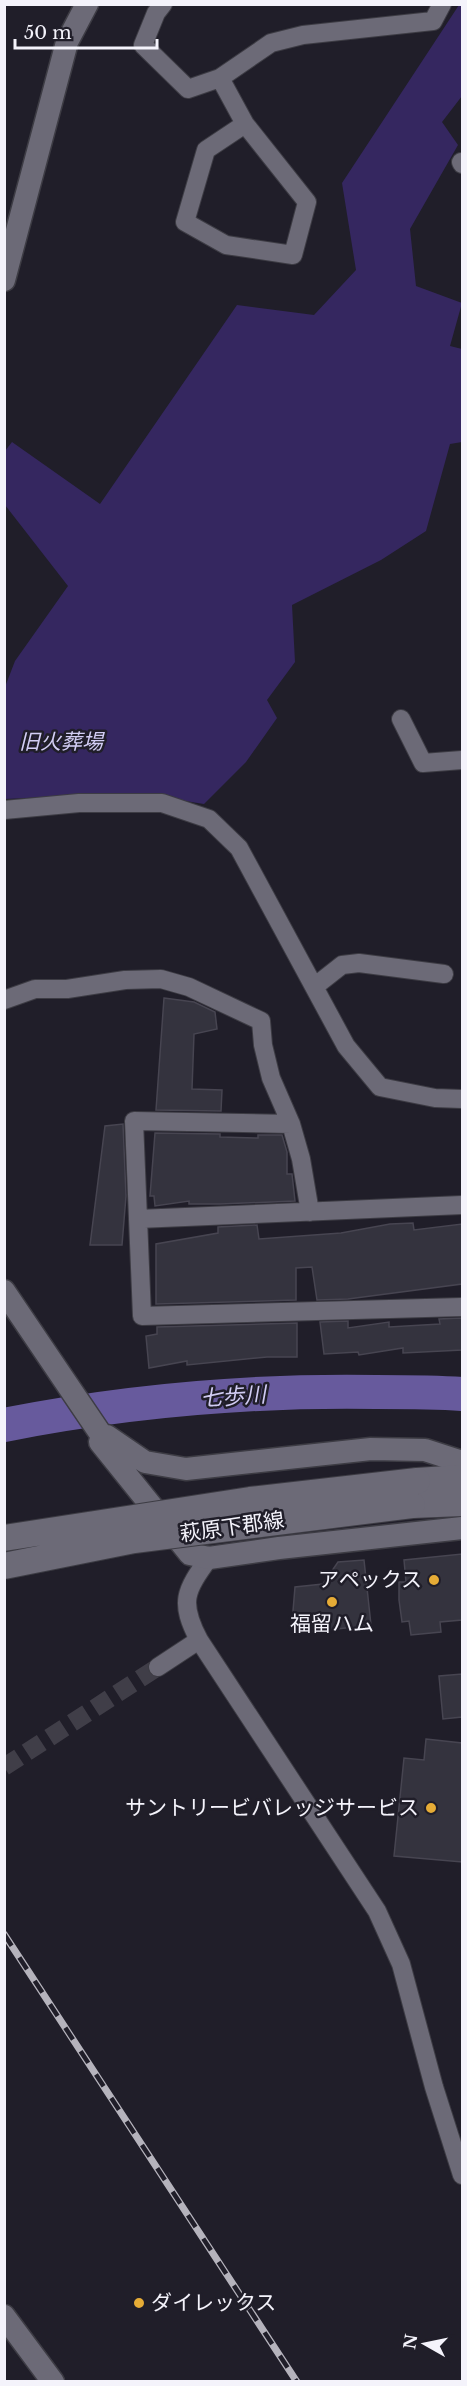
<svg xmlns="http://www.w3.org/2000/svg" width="467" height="2386" font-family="'Libre Baskerville','Noto Sans JP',serif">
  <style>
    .green { fill: #352760 }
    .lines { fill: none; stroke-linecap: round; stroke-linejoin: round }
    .river { stroke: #675a9d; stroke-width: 34 }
    .building { fill: #34333e; stroke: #474551; stroke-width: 1.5 }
    .minor-tunnel { stroke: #403e48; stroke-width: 18; stroke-dasharray: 18 9; stroke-linecap: butt }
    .minor-casing { stroke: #3d3c44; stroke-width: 20 }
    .tertiary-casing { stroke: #3d3c44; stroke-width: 25 }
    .secondary-casing { stroke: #3d3c44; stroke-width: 28 }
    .minor { stroke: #6c6a77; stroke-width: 18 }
    .tertiary { stroke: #6c6a77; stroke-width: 22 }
    .secondary { stroke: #6c6a77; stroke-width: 26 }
    .rail-casing { stroke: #b5b3bc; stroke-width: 7 }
    .rail { stroke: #201e29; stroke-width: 4.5; stroke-dasharray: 14; stroke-linecap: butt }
    .secondary-bridge-casing { stroke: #3d3c44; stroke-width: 28; stroke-linecap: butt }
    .secondary-bridge { stroke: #6c6a77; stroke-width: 26 }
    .poi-dot { fill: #e6ac36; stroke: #201e29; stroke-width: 2 }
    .labels { text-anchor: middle; stroke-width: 5; stroke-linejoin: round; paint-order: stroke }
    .park-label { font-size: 21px; font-style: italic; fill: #d3cef5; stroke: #201e29 }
    .street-label { font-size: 21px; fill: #f4f3fb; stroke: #201e29 }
    .poi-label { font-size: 21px; fill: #f4f3fb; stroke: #201e29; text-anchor: end }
    .water-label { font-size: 22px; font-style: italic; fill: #d0cbf2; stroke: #201e29 }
  </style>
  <rect width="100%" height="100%" fill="#201e29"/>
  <!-- green -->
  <path class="green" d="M 459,5 L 462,5 L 462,96 L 442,122 L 458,145 L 410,229 L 416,286 L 462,303 L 450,346 L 462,349 L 462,442 L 450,444 L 426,531 L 381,560 L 292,605 L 295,662 L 267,700 L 277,718 L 246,762 L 204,804 L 135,793 L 5,799 L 5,687 L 15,661 L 68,586 L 5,505 L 5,451 L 12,442 L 100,504 L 237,305 L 314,315 L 356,270 L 342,183 Z"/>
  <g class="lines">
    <!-- river -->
    <path class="river" d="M 4,1425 C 126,1401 252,1390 376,1392 C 405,1392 434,1392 462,1394"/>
  </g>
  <!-- building -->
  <path class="building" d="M 164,998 L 194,1002 L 215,1012 L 217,1029 L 194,1034 L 192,1089 L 222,1090 L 221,1111 L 156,1110 Z
    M 123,1124 L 126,1196 L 122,1245 L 90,1245 L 105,1126 Z
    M 155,1133 L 220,1134 L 220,1137 L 258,1138 L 258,1135 L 282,1135 L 287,1152 L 287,1174 L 292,1174 L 295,1201 L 220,1204 L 189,1204 L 189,1201 L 155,1206 L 154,1196 L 150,1196 Z
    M 413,1223 L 414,1230 L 462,1224 L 462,1284 L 348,1299 L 317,1300 L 312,1267 L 296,1268 L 296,1300 L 156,1304 L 156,1244 L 218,1233 L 218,1227 L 257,1225 L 259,1239 L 341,1233 L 390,1224 Z
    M 462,1318 L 462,1350 L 403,1353 L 403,1348 L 359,1355 L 358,1352 L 324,1354 L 320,1322 L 348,1321 L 348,1328 L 389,1322 L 389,1327 L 440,1324 L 439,1319 Z
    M 297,1323 L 297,1357 L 267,1357 L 187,1365 L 187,1361 L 149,1368 L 146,1336 L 157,1334 L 157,1327 Z
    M 462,1554 L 462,1620 L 440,1622 L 441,1632 L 411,1635 L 409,1621 L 402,1622 L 399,1600 L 399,1582 L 406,1582 L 404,1560 Z
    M 364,1560 L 371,1625 L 294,1634 L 292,1623 L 295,1587 L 323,1584 L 338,1562 Z
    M 462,1674 L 462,1717 L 443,1719 L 439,1676 Z
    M 426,1739 L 462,1743 L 462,1862 L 394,1856 L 404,1758 L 424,1760 Z"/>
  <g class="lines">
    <!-- minor-tunnel -->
    <path class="minor-tunnel" d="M 4,1767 L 158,1667"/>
    <!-- minor casing -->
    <g class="minor-casing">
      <path id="minor" d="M 163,4 L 156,13 L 143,45 L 188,89 L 220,78 L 271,43 L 303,35 L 433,21 L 442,4
        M 220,78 L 245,124 L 307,202 L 293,255 L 226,245 L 185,222 L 206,150 L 245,124
        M 461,162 L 462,164
        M 401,719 L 423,763 L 462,760
        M 4,810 L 79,803 L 162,803 L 209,819 L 239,848 L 346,1046 L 380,1087 L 435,1098 L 462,1099
        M 314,987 L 342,965 L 359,963 L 444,974
        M 4,1000 L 35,989 L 67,989 L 125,980 L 161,979 L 189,987 L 261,1021 L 263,1045 L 271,1078 L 291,1124 L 301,1159 L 310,1212
        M 291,1124 L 134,1121 L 142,1316 L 462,1307
        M 138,1219 L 462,1205
        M 199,1640 C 179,1602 185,1591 209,1558
        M 158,1667 L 199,1640 L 377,1911 L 401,1964 L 434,2087 L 462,2175"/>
    </g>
    <!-- tertiary casing -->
    <g class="tertiary-casing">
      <path id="tertiary" d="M 4,280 L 67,42 L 87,4
        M 4,1291 L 104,1439
        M 462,1462 L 425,1450 L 371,1449 L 186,1469 L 145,1462 L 107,1436 L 100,1442 L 190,1554 L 209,1558 L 279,1548 L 462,1528
        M 4,2316 L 53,2382"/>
    </g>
    <!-- secondary casing -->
    <g class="secondary-casing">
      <path id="secondary" d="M 417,1481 L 462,1478
        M 412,1505 L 462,1503"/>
    </g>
    <!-- minor -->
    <use href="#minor" class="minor"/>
    <!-- tertiary -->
    <use href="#tertiary" class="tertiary"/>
    <!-- secondary -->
    <use href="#secondary" class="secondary"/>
    <!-- rail casing -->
    <g class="rail-casing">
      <path id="rail" d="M 4,1934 L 297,2382"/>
    </g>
    <!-- rail -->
    <use href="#rail" class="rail"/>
    <!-- secondary-bridge casing -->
    <g class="secondary-bridge-casing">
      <path id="secondary-bridge" d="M 4,1538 L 250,1500 L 417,1481
        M 4,1566 L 134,1540 L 412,1505"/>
    </g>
    <!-- secondary-bridge -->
    <use href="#secondary-bridge" class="secondary-bridge"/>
  </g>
  <!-- markers -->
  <g class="poi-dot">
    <circle cx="434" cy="1580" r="6"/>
    <circle cx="332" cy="1602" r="6"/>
    <circle cx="431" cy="1808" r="6"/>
    <circle cx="139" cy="2303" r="6"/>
  </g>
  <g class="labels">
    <!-- park labels -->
    <g class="park-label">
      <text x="61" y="749">旧火葬場</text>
    </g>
    <!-- street labels -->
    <g class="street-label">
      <text transform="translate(232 1527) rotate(-8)" y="7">萩原下郡線</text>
    </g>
    <!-- poi labels -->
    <g class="poi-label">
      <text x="422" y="1587">アペックス</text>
      <text x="332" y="1631" text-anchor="middle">福留ハム</text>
      <text x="419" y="1815">サントリービバレッジサービス</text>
      <text x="151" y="2310" text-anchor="start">ダイレックス</text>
    </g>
    <!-- water labels -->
    <g class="water-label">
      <text transform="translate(233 1396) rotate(-4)" y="8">七歩川</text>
    </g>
  </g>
  <!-- border -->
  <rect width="467" height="2386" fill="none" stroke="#f4f3fb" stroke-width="12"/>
  <!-- north arrow -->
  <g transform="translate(425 2344) rotate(279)" stroke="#201e29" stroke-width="4.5" paint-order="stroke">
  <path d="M0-4.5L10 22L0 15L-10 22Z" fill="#f4f3fb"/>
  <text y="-9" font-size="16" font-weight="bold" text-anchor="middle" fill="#f4f3fb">N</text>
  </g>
  <!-- scale -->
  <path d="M15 39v9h142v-9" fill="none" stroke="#f4f3fb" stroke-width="3"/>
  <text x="24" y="39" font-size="18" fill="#f4f3fb" stroke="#201e29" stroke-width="4.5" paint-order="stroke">50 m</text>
</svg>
